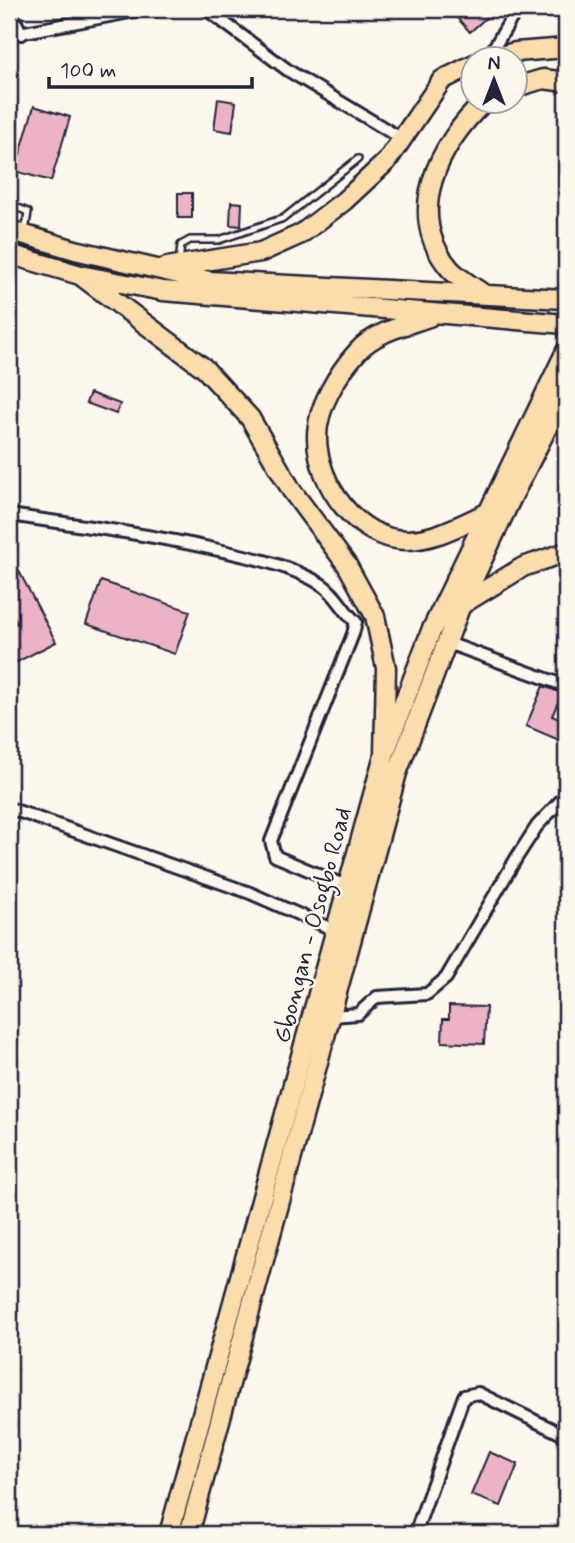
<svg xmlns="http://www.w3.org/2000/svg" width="575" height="1543" font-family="Mynerve,sans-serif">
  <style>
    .building { fill: #ecb3c7; stroke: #22223b; stroke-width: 2 }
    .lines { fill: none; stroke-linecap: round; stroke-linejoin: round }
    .service-casing { stroke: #22223b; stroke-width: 10 }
    .minor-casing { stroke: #22223b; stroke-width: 16 }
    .primary-casing { stroke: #22223b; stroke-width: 23 }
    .trunk-casing { stroke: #22223b; stroke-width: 23 }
    .service { stroke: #fbf7ec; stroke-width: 5 }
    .minor { stroke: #fbf7ec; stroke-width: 10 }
    .primary { stroke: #faddab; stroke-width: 18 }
    .trunk { stroke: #faddab; stroke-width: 18 }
    .labels { text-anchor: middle; stroke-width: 5; stroke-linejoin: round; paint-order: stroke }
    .street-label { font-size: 24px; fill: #22223b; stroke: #fbf7ec }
  </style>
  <rect width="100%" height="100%" fill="#fbf7ec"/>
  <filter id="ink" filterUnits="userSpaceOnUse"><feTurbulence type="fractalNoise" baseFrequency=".0143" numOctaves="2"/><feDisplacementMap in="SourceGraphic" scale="14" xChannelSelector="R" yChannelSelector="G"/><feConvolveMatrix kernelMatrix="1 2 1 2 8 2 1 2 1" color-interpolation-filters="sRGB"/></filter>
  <g filter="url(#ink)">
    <!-- building -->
    <path class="building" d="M 449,9 L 496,9 L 470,32 Z
      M 218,99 L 236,102 L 232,132 L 214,129 Z
      M 34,106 L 70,117 L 51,181 L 15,171 Z
      M 178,193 L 192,193 L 192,218 L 178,218 Z
      M 231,202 L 242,203 L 241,226 L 230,225 Z
      M 90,393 L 120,404 L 116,414 L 86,403 Z
      M 9,552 L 56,642 L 15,663 L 9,651 L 9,627 L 17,623 L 9,607 Z
      M 101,581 L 190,611 L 175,654 L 86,624 Z
      M 543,686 L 562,693 L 552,716 L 566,722 L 566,743 L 526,726 Z
      M 449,1006 L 486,1007 L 484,1044 L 442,1042 L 443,1019 L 449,1019 Z
      M 489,1452 L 518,1464 L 501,1506 L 471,1495 Z"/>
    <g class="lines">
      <!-- service casing -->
      <g class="service-casing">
        <path id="service" d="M 9,204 L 28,212 L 25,232
          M 179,263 L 181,245 L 190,240 L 219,240 L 284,218 L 358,159"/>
      </g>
      <!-- minor casing -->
      <g class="minor-casing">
        <path id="minor" d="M 9,9 L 22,34
          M 206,9 L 289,71 L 402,139
          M 9,35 L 146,9
          M 489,56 L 517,9
          M 9,515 C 78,525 146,534 214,549 C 250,557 289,565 321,584 C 337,594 342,610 356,622 L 353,634 L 271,841 L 275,856 L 346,886
          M 445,642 L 566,686
          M 9,808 L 250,893 L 334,930
          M 332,1016 L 358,1014 L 377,997 L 427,994 L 446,978 L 517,857 L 537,826 L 566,795
          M 415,1534 L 464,1396 L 478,1393 L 566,1436"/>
      </g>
      <!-- primary casing -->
      <g class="primary-casing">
        <path id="primary" d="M 169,1534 L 384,755 L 431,631 L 566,351
          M 189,1534 L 397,773 L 461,605 L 511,499 L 566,391"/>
      </g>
      <!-- trunk casing -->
      <g class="trunk-casing">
        <path id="trunk" d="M 483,60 L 516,52 L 566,48
          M 516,87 L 543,79 L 566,82
          M 484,102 C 439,144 403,214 450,269 C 459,279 474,287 485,295
          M 9,230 L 75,250 L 209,281 L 566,299
          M 9,254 L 80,275 L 163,291 L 566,324
          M 167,267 L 261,252 L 301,234 L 344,201 L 387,161 L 442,80 L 474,64
          M 80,275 L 204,368 L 250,418 L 292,491 L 347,565 L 375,616 L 386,668 L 384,755
          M 429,317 C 406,325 375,332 358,351 C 338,373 317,407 317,437 C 317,484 357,540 407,540 C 435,540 462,524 487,513
          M 461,605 L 523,567 L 566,552"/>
      </g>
      <!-- service -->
      <use href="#service" class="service"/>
      <!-- minor -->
      <use href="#minor" class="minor"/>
      <!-- primary -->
      <use href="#primary" class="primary"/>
      <!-- trunk -->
      <use href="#trunk" class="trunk"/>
    </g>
  </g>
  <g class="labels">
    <!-- street labels -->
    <g class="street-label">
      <text transform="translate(312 925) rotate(-75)" y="8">Gbongan - Osogbo Road</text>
    </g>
  </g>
  <!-- margin -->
  <rect width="575" height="1543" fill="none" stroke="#fbf7ec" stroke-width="35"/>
  <rect x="18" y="18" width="540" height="1508" fill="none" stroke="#22223b" stroke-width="2.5" filter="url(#ink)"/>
  <!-- north arrow -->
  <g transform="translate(494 80)"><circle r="33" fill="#fbf7ec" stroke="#a4a2a5" stroke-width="2"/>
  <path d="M0-5L12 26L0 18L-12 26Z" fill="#22223b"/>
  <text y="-10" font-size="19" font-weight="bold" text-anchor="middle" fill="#22223b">N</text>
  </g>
  <!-- scale -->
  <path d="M49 77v10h203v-10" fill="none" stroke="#22223b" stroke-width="3.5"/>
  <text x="60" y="77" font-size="21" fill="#22223b" stroke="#fbf7ec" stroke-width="5" paint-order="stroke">100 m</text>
</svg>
